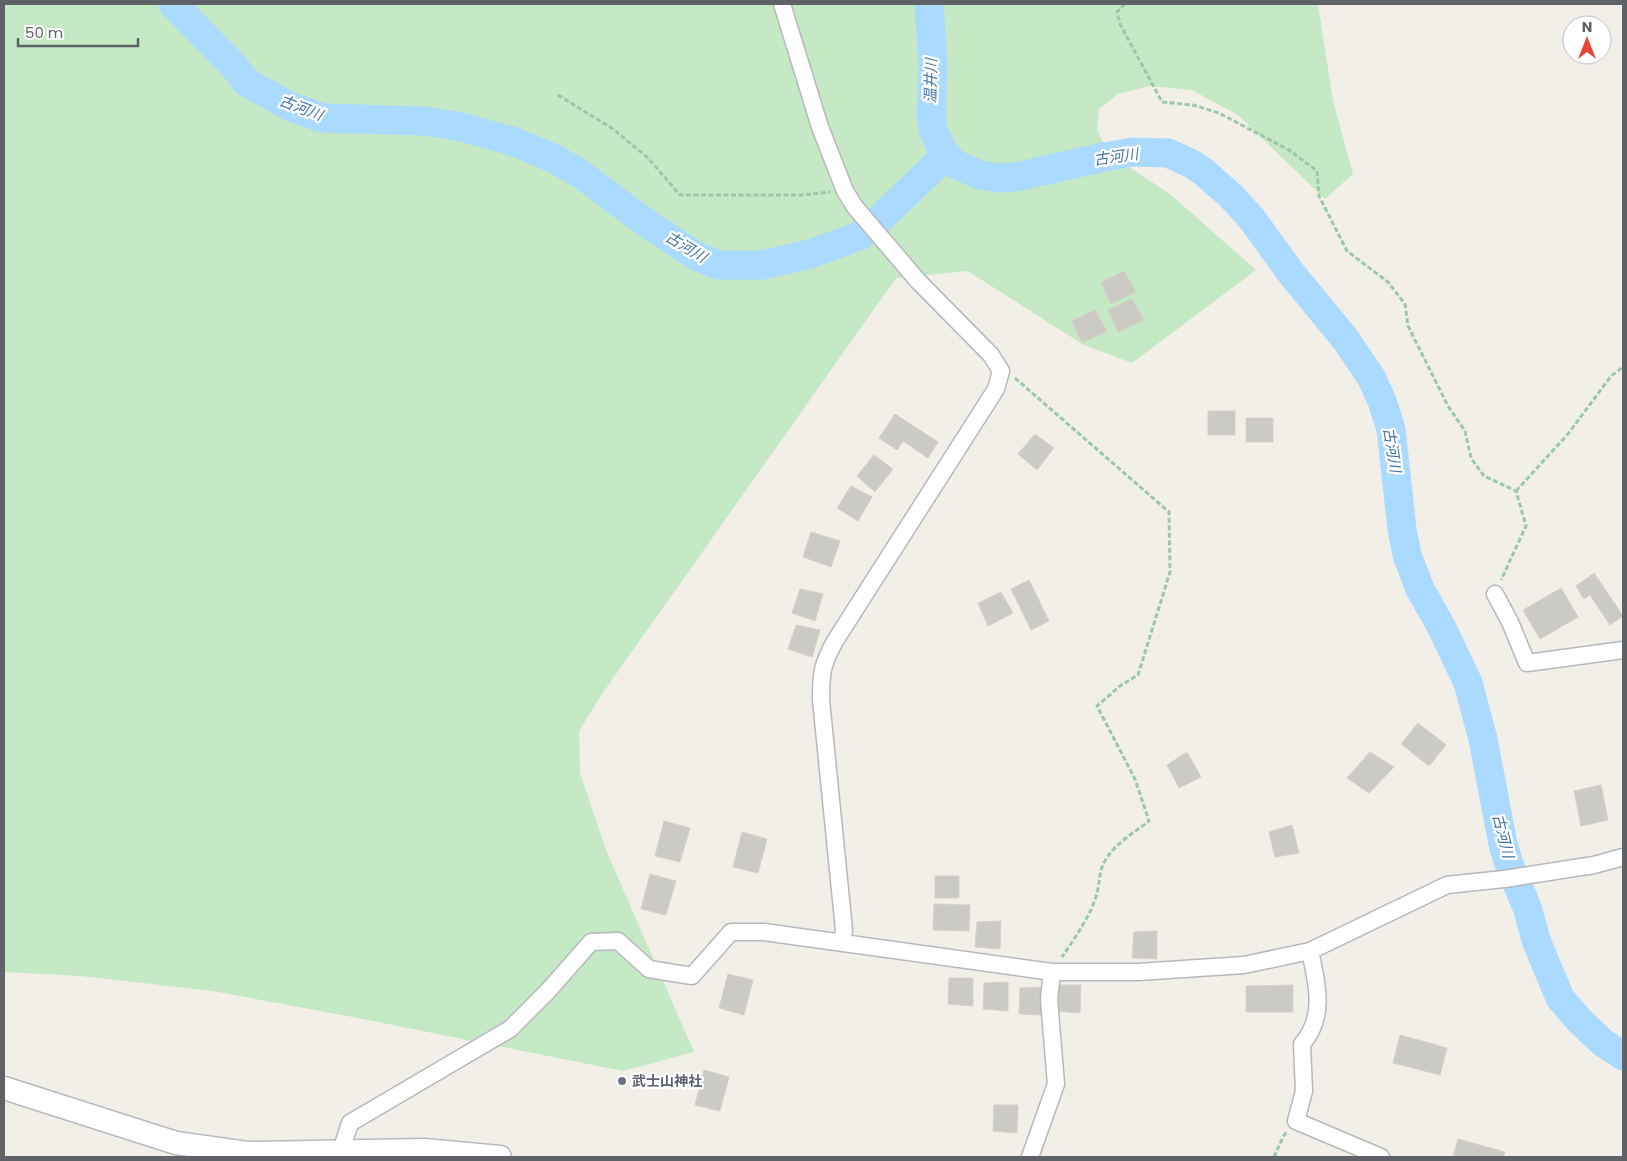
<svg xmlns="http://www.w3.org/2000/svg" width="1627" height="1161" font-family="Poppins,'Noto Sans JP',sans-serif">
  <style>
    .green { fill: #c5e8c5 }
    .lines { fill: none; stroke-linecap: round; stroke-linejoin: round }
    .river { stroke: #aadaff; stroke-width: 29 }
    .building { fill: #cccac5; stroke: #d6d1c6 }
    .street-casing { stroke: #b5b8bc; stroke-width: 19 }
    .secondary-casing { stroke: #b6babf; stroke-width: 25 }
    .path { stroke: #9cc7a9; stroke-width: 3; stroke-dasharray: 5 2.5; stroke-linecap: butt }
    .street { stroke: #fff; stroke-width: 16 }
    .secondary { stroke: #fff; stroke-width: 22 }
    .worship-dot { fill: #6b7280; stroke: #fff; stroke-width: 2 }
    .labels { text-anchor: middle; stroke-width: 4.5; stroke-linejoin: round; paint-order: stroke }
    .worship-label { font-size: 14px; font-weight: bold; fill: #5b616d; stroke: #fff; text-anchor: start }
    .water-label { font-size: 15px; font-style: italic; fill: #4174aa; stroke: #fff }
  </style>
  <rect width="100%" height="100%" fill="#f1efe8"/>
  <!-- green -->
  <path class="green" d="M 4,4 L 1318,4 L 1333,101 L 1353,174 L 1325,199 L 1238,115 L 1192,90 L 1149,86 L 1118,94 L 1099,109 L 1097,130 L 1109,154 L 1170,194 L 1256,270 L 1132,363 L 1082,344 L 968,271 L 896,278 L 602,694 L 579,731 L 580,773 L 606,850 L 694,1052 L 623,1071 L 358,1018 L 213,991 L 81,976 L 4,972 Z"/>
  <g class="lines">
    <!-- river -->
    <path class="river" d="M 173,4 L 234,66 L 246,82 L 289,106 L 322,118 L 423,121 L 461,127 L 512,141 L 555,159 L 582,175 L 642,220 L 696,256 L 718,265 L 762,265 L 810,254 L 859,236 L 883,216 L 946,155
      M 929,4 L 933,64 L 931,115 L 933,130 L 938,141 L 944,153 L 955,164 L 980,175 L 998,178 L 1015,177 L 1104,157 L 1133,152 L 1168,153 L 1192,164 L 1205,173 L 1231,196 L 1252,219 L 1291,273 L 1346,340 L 1371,377 L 1382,401 L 1391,429 L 1402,529 L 1407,555 L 1420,589 L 1442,628 L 1468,683 L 1483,739 L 1503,844 L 1509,864 L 1528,910 L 1536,940 L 1560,998 L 1580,1021 L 1602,1042 L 1623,1056"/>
  </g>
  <!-- building -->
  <path class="building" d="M 1124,271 L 1136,292 L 1111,304 L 1101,282 Z
    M 1132,299 L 1144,320 L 1118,332 L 1108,310 Z
    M 1095,310 L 1107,331 L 1082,343 L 1072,321 Z
    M 1208,411 L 1235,411 L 1235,435 L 1208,435 Z
    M 895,414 L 938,442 L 928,458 L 903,441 L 897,450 L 879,438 Z
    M 1246,418 L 1273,418 L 1273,442 L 1246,442 Z
    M 1035,434 L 1054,448 L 1037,470 L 1018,454 Z
    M 874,455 L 893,469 L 875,492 L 857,476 Z
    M 851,486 L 872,497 L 858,521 L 837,508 Z
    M 811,532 L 840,541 L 831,567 L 803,557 Z
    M 1594,573 L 1623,616 L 1610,625 L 1590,595 L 1584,599 L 1576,586 Z
    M 1029,580 L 1049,621 L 1031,630 L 1011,589 Z
    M 1561,588 L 1578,617 L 1540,639 L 1523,610 Z
    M 800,589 L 823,594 L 815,621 L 792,613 Z
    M 1001,592 L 1013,613 L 988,626 L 978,603 Z
    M 796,625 L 820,630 L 812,657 L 788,649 Z
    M 1418,723 L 1446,745 L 1429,766 L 1401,744 Z
    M 1187,752 L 1201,777 L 1179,788 L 1167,765 Z
    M 1370,752 L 1394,767 L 1369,793 L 1347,778 Z
    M 1601,785 L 1608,820 L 1581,826 L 1574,791 Z
    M 664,821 L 690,828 L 680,862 L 655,856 Z
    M 1292,825 L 1299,853 L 1275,857 L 1269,832 Z
    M 742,832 L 767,839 L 758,873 L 733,867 Z
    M 650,874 L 676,881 L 666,915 L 641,909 Z
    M 935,876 L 959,876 L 959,898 L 935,898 Z
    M 934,904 L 970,905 L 969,931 L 933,930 Z
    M 1001,921 L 1000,949 L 975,947 L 977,922 Z
    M 1157,931 L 1157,959 L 1132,958 L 1134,932 Z
    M 728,974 L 753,980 L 744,1015 L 719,1008 Z
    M 949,978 L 973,978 L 973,1006 L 948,1004 Z
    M 1008,982 L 1008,1011 L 983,1009 L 984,983 Z
    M 1057,985 L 1081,985 L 1080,1013 L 1056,1011 Z
    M 1293,985 L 1293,1012 L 1246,1012 L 1246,986 Z
    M 1043,987 L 1043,1015 L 1019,1014 L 1020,988 Z
    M 1400,1035 L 1447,1048 L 1440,1075 L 1393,1063 Z
    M 704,1070 L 729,1077 L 720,1111 L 695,1105 Z
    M 994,1105 L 1018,1105 L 1017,1133 L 993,1131 Z
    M 1458,1139 L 1505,1152 L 1503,1157 L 1453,1157 Z"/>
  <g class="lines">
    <!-- street casing -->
    <g class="street-casing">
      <path id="street" d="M 782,4 L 820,127 L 845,191 L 855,207 L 918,281 L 991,355 L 1001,371 L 996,389 L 835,641 C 822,665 821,672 821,700 L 844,930 L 842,943
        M 1495,594 L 1510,622 L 1527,663 L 1623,650
        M 1310,951 C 1317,983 1326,1017 1302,1044 L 1304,1091 L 1296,1121 L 1381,1157
        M 341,1151 L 350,1123 L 510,1029 L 548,991 L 591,942 L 618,941 L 649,969 L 692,976 L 731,932 L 764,932 L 1052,972 L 1138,972 L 1244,965 L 1310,951 L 1447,885 L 1504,879 L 1594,865 L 1623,857
        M 1030,1157 L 1056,1084 L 1049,999 L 1052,972"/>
    </g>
    <!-- secondary casing -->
    <g class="secondary-casing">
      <path id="secondary" d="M 4,1088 L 176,1143 L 247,1153 L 424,1150 L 500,1157"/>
    </g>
    <!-- path -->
    <path class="path" d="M 1125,4 L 1117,12 L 1120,24 L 1162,102 L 1193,105 L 1219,113 L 1289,150 L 1317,171 L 1319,196 L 1347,251 L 1388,282 L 1405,304 L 1408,326 L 1448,406 L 1465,431 L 1471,458 L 1484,476 L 1516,491 L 1526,526 L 1501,580
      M 558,95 L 613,129 L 647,157 L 680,195 L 802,195 L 830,192
      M 1015,378 L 1169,512 L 1170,572 L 1138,675 L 1120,686 L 1097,706 L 1135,779 L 1149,821 C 1135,832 1116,843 1106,859 C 1099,870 1100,881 1097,893 C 1092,914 1074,939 1062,957
      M 1516,491 L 1568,434 L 1611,376 L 1623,367
      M 1274,1157 L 1283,1137 L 1287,1131"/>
    <!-- street -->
    <use href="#street" class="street"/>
    <!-- secondary -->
    <use href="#secondary" class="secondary"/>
  </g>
  <!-- markers -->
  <circle class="worship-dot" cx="622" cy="1081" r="5"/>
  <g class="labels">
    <!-- worship labels -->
    <g class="worship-label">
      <text x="632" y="1086">武士山神社</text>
    </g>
    <!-- water labels -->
    <g class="water-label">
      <text transform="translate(931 81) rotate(-89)" y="5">温井川</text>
      <text transform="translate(301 108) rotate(21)" y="5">古河川</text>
      <text transform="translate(1116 157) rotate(-8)" y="5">古河川</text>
      <text transform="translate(686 247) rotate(31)" y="5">古河川</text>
      <text transform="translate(1392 450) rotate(81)" y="5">古河川</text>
      <text transform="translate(1503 836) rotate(76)" y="5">古河川</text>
    </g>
  </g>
  <!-- border -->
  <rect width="1627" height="1161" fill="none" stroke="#5f6368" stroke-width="10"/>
  <!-- north arrow -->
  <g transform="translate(1587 40)"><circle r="24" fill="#ffffff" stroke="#bfc1c3"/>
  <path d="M0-4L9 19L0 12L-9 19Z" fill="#ea4335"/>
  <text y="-8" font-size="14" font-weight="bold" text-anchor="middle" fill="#5f6368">N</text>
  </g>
  <!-- scale -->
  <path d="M18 38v8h120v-8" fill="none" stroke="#5f6368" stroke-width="2.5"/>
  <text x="25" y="38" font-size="15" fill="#5f6368" stroke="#ffffff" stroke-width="4" paint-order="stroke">50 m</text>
</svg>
